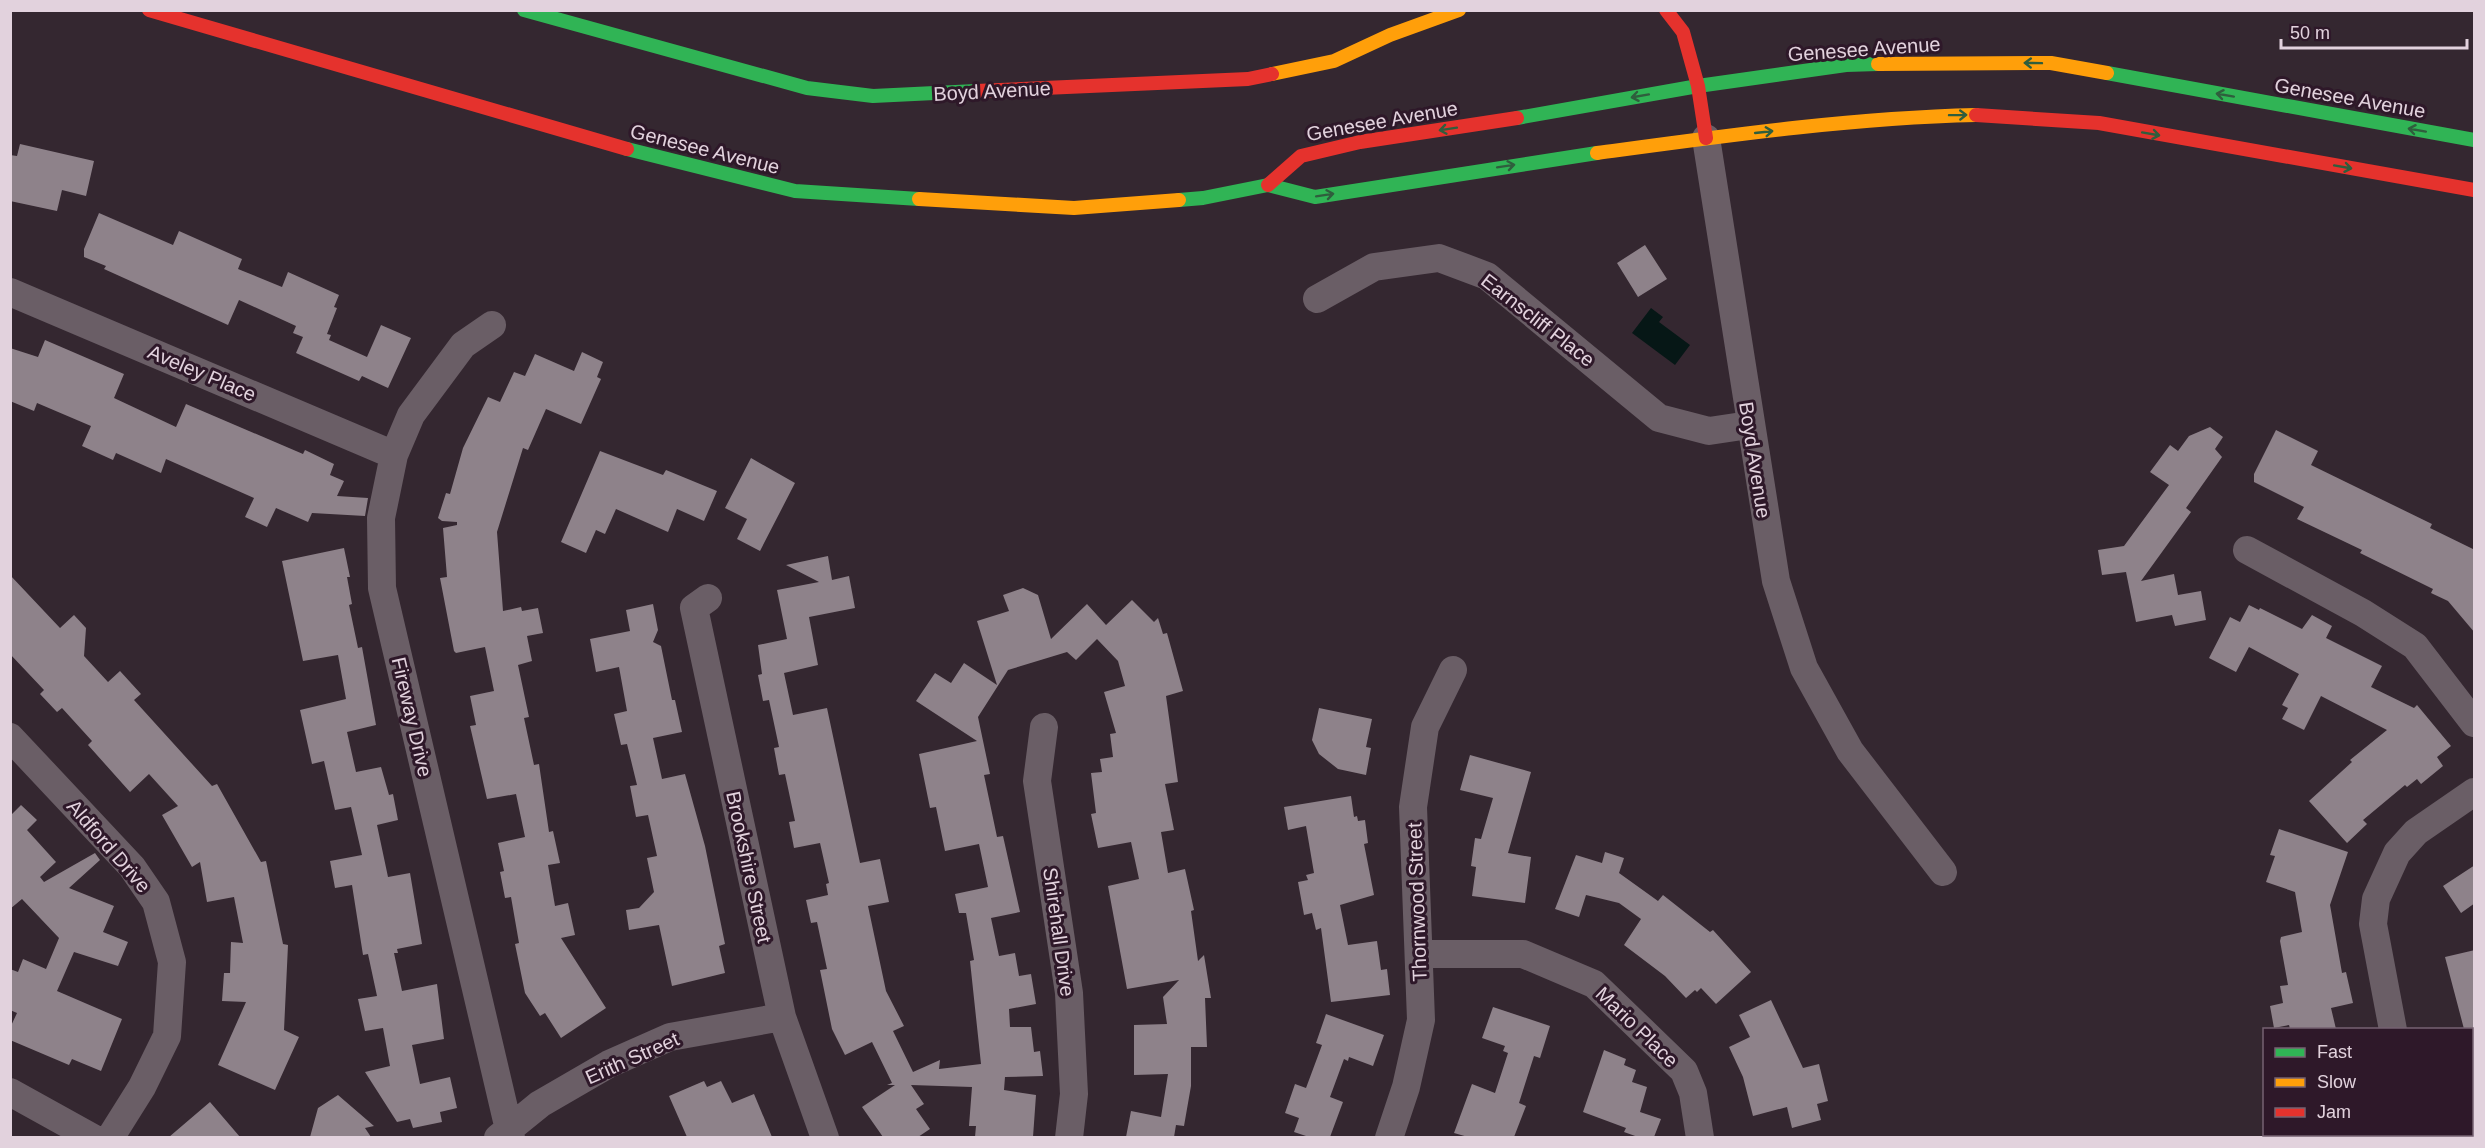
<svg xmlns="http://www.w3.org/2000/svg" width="2485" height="1148" font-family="Helvetica,sans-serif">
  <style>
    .water { fill: #061716 }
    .building { fill: #8e828a }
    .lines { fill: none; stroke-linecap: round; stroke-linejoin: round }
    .street { stroke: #6a5e66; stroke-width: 28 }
    .fast { stroke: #30b455; stroke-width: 14 }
    .slow { stroke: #ff9f0a; stroke-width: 14 }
    .jam { stroke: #e5322d; stroke-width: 14 }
    .oneway { stroke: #2f5e3d }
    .labels { text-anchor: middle; stroke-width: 6; stroke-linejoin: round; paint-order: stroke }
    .street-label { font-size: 20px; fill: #e2d2dd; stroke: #2e1829 }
  </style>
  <rect width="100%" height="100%" fill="#342730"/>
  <!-- water -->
  <path class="water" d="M 1651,308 L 1663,317 L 1659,322 L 1690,345 L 1675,365 L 1632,333 Z"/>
  <!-- building -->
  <path class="building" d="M 20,144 L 94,161 L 86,196 L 62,190 L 57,211 L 10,201 L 10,155 L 17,156 Z
    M 99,213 L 173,245 L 179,231 L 242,259 L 238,269 L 282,287 L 288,272 L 339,295 L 334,307 L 337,308 L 327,334 L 331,335 L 329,340 L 367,357 L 381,325 L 411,338 L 388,388 L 362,376 L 359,381 L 296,353 L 303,337 L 293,333 L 296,326 L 239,300 L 228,325 L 104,269 L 106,266 L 84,257 L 84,249 Z
    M 1645,245 L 1667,279 L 1638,297 L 1617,263 Z
    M 45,340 L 124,374 L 114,398 L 176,427 L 186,404 L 303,454 L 305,450 L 334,464 L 330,475 L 344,481 L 337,496 L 368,498 L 365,516 L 312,513 L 308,522 L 276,508 L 267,527 L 245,517 L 254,498 L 166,459 L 161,473 L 116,453 L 113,460 L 82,446 L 91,426 L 37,403 L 34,411 L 10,401 L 10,348 L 38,357 Z
    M 582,352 L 603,362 L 597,377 L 601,379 L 581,424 L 546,409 L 528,450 L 523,448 L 497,532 L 503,611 L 521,607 L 522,611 L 538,608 L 543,633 L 527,636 L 532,661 L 518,665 L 529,717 L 524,718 L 534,765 L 539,764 L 549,832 L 553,831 L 560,863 L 548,865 L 555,906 L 568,903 L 575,935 L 561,938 L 606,1008 L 561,1038 L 545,1013 L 540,1016 L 525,993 L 515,944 L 519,943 L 511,897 L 505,898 L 500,872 L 504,871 L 498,843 L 525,837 L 516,794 L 487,799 L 470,726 L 476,725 L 470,696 L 494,691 L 485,647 L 456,653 L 454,651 L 440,578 L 447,577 L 443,528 L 457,525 L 457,522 L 442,521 L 438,518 L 446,493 L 450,494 L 463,448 L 488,397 L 500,402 L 514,372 L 525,376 L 535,354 L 574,371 Z
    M 2210,427 L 2223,437 L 2215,449 L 2222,457 L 2186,508 L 2191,512 L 2141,581 L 2174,574 L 2178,595 L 2201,591 L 2206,620 L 2175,626 L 2172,615 L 2136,622 L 2126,572 L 2102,575 L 2098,550 L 2124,546 L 2169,485 L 2150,472 L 2170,445 L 2178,451 L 2189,436 Z
    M 2276,430 L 2318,451 L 2311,465 L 2432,524 L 2430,528 L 2475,550 L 2475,633 L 2448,601 L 2431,593 L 2433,589 L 2360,553 L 2362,550 L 2297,519 L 2304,507 L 2254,482 L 2254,474 Z
    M 600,451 L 663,475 L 666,470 L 717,491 L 704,521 L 677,509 L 668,532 L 616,509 L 605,534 L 596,530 L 586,553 L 561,542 Z
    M 751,458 L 795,483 L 760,551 L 737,539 L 747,519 L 725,508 Z
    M 344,548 L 350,577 L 347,577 L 352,604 L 349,605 L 358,648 L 362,647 L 376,725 L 347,732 L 356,772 L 381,767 L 389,795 L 393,794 L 398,820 L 377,825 L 388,877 L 410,873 L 422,944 L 397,949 L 398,953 L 394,953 L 402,991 L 437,984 L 444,1039 L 412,1045 L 420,1084 L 450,1077 L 457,1108 L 440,1112 L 442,1122 L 413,1128 L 410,1119 L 397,1122 L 365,1072 L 390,1066 L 383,1028 L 365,1031 L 358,999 L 377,996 L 368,954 L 363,955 L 352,885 L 335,888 L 330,861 L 362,855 L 351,807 L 335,810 L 324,761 L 312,764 L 300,710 L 346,699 L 338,655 L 303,661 L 282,561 Z
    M 828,556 L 832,580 L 849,576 L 855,608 L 809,617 L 818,665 L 784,673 L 793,715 L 827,708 L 860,863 L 880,859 L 889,902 L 868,906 L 886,991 L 904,1026 L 893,1031 L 913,1072 L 940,1060 L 939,1069 L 981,1064 L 970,961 L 974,960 L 966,913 L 959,913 L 955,894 L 988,887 L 979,844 L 945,851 L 936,807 L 930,808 L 919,754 L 977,741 L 916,701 L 935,673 L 951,683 L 964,663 L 997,685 L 977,621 L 1009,611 L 1003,595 L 1023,588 L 1038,595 L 1051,639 L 1087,604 L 1106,625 L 1132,600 L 1154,622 L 1158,618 L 1163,634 L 1167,633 L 1183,691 L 1166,696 L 1178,782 L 1165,784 L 1174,830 L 1161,832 L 1168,873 L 1185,869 L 1194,910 L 1191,911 L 1198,961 L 1204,955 L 1211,998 L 1205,998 L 1207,1047 L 1191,1047 L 1191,1086 L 1184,1126 L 1176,1125 L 1174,1137 L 1126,1137 L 1131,1111 L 1161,1117 L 1168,1074 L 1134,1075 L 1134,1025 L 1167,1024 L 1163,997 L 1179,980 L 1127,989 L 1108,886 L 1139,879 L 1131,842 L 1098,848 L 1091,814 L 1096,813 L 1091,773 L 1102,772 L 1100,759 L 1113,757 L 1110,734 L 1116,733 L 1104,692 L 1125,686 L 1118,661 L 1097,639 L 1076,660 L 1067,652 L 1008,670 L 978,717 L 990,774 L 984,775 L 997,837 L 1003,836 L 1020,912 L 991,918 L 999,956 L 1015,953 L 1019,976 L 1031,974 L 1036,1004 L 1009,1009 L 1010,1027 L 1031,1027 L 1034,1052 L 1040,1051 L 1043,1076 L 1005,1077 L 1004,1090 L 1036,1095 L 1033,1137 L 975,1137 L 976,1126 L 969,1126 L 972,1087 L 911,1085 L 924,1104 L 916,1109 L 930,1129 L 918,1137 L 883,1137 L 862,1107 L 895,1085 L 887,1085 L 892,1083 L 872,1042 L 845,1055 L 832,1029 L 820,970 L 827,969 L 817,922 L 811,923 L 806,900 L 828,895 L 826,884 L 829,883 L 820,843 L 794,848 L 789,822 L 795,821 L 785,774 L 779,775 L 774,748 L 779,747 L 769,700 L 763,701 L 758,675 L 762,674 L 758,645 L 787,639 L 777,590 L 819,582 L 786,565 Z
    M 10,575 L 60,628 L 74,615 L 86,628 L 84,656 L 108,682 L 120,671 L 141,694 L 134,700 L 212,786 L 217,784 L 261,862 L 266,861 L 283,944 L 288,945 L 284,1030 L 299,1037 L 275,1090 L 218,1065 L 246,1002 L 222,1001 L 224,973 L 230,973 L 231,942 L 243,943 L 234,897 L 207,902 L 200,862 L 192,867 L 162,815 L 178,806 L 149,774 L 130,792 L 88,745 L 92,741 L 62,708 L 57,712 L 40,694 L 44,690 L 10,654 Z
    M 653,604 L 658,630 L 653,642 L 661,646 L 672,700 L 675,700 L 682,732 L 653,738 L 662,779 L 685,774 L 705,846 L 725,944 L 719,946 L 725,973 L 672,986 L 659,925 L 629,930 L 626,910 L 639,908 L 654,892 L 647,858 L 657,856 L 648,815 L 636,817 L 630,786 L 637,785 L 627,744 L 621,745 L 614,714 L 627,711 L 619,667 L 596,672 L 590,639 L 630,631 L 626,610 Z
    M 2249,605 L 2259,610 L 2260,608 L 2302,629 L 2312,615 L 2332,626 L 2326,638 L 2382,666 L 2371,687 L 2414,708 L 2417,705 L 2451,746 L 2437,757 L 2443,766 L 2421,784 L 2417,779 L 2407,787 L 2405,785 L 2363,820 L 2367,824 L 2347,843 L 2309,801 L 2352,762 L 2350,760 L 2387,730 L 2321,696 L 2304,730 L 2282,719 L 2288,708 L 2282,705 L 2299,674 L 2249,647 L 2236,672 L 2209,658 L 2230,617 L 2240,622 Z
    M 1319,708 L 1372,719 L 1366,747 L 1371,748 L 1366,775 L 1338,769 L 1319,754 L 1312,740 Z
    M 1470,755 L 1531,772 L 1508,853 L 1531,857 L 1525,903 L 1472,896 L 1476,867 L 1471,866 L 1475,838 L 1481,839 L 1493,798 L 1460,790 Z
    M 1351,796 L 1354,817 L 1357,816 L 1358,821 L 1365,820 L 1368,843 L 1364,844 L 1374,895 L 1340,905 L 1348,945 L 1377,941 L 1381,970 L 1387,969 L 1390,995 L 1331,1002 L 1321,928 L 1316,930 L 1312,913 L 1304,915 L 1298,882 L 1308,880 L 1306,875 L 1314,873 L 1306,826 L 1288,830 L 1284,807 Z
    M 21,805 L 37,820 L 27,830 L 56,862 L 40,877 L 44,882 L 95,853 L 100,860 L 69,888 L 114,906 L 103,932 L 128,942 L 118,966 L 74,952 L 57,991 L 122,1019 L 101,1071 L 72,1059 L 69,1065 L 10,1040 L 10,1028 L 17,1013 L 10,1010 L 10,969 L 18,972 L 23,959 L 46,969 L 59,938 L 22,899 L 10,909 L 10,812 L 12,814 Z
    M 2279,829 L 2348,852 L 2330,905 L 2342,973 L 2346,972 L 2353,1003 L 2331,1008 L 2336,1029 L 2290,1029 L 2289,1025 L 2274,1028 L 2270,1006 L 2283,1003 L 2280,986 L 2288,985 L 2280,941 L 2281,937 L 2302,932 L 2295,892 L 2266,882 L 2275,856 L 2270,855 Z
    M 1605,852 L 1624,858 L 1619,873 L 1658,901 L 1663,895 L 1710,932 L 1713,930 L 1751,972 L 1716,1004 L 1701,988 L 1697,992 L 1695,990 L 1686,998 L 1665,976 L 1624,945 L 1641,919 L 1619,903 L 1586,895 L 1579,917 L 1555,909 L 1576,855 L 1602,863 Z
    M 2475,865 L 2475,903 L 2461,913 L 2443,886 Z
    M 2475,950 L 2475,1042 L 2472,1043 L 2472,1029 L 2464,1029 L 2445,957 Z
    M 1771,1000 L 1803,1068 L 1819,1064 L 1828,1101 L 1817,1104 L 1821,1120 L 1792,1128 L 1787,1107 L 1753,1116 L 1743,1077 L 1729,1047 L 1750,1037 L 1739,1015 Z
    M 1493,1007 L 1550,1026 L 1540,1058 L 1534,1056 L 1519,1103 L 1526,1106 L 1514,1137 L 1468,1137 L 1454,1133 L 1472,1084 L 1495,1093 L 1508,1053 L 1503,1051 L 1505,1046 L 1482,1038 Z
    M 1326,1014 L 1384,1035 L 1373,1066 L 1349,1057 L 1348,1061 L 1344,1059 L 1330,1097 L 1343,1102 L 1330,1137 L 1309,1137 L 1294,1132 L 1299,1118 L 1285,1113 L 1295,1084 L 1306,1088 L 1322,1045 L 1316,1043 Z
    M 1604,1050 L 1626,1059 L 1624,1065 L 1636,1070 L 1632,1082 L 1647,1087 L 1640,1112 L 1661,1119 L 1654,1137 L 1638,1137 L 1624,1132 L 1626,1128 L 1583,1112 Z
    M 704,1081 L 707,1087 L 721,1081 L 732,1103 L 754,1094 L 772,1137 L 687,1137 L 669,1096 Z
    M 338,1095 L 374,1126 L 365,1128 L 371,1137 L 310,1137 L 318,1108 Z
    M 210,1102 L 240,1137 L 169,1137 Z"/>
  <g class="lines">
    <!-- street -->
    <path class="street" d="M 1706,138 L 1776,581 L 1804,668 L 1850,751 L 1943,872
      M 10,292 L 394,455
      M 1317,299 L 1374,267 L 1439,258 L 1487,276 L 1659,418 L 1709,431 L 1749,425
      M 492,325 L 463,345 L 411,415 L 394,455 L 381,518 L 382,588 L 511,1138
      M 2247,550 L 2363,613 L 2415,646 L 2474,723
      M 708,598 L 694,608 L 782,1017 L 825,1138
      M 1044,727 L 1037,781 L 1069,993 L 1074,1094 L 1069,1138
      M 10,737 L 132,867 L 156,902 L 172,962 L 167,1036 L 142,1087 L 110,1138
      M 1420,954 L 1523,954 L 1594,984 L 1684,1071 L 1693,1093 L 1700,1138
      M 2393,1030 L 2373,924 L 2376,899 L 2397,853 L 2416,832 L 2474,792
      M 10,1092 L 93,1138
      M 2472,1094 L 2474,1095
      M 498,1138 L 540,1104 L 609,1064 L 670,1037 L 782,1017
      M 1389,1138 L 1406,1087 L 1421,1020 L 1413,807 L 1425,727 L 1453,670"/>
    <!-- fast -->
    <path class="fast" d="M 524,10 L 807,88 L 873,96 L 976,91
      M 2107,73 L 2474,140
      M 1517,118 L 1698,86 L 1846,65 L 1878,64
      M 627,149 L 795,191 L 919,199
      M 1179,200 L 1203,198 L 1268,185 L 1315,197 L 1597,153"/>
    <!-- slow -->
    <path class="slow" d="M 1878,64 L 2051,63 L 2107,73
      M 1272,74 L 1334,61 L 1390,35 L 1459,10
      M 1597,153 C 1723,136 1849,118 1976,115
      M 919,199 L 1074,208 L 1179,200"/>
    <!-- jam -->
    <path class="jam" d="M 149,10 L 627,149
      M 1666,10 L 1683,32 L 1698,86 L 1706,138
      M 976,91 L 1248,79 L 1272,74
      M 1976,115 L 2099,123 L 2474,190
      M 1268,185 L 1301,156 L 1360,142 L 1517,118"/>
  </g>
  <!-- one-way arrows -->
  <defs><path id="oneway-shaft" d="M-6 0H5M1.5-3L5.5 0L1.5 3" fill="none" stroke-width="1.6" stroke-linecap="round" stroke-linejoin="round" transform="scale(1.5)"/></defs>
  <g class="oneway">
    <use href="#oneway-shaft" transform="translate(2033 63) rotate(-179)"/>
    <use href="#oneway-shaft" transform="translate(2225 95) rotate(-170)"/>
    <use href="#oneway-shaft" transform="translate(1640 96) rotate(170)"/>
    <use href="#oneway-shaft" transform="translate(1958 115) rotate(-1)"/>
    <use href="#oneway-shaft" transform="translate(1448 129) rotate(171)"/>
    <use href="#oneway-shaft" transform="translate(2417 130) rotate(-170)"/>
    <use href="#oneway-shaft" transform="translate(1764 132) rotate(-6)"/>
    <use href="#oneway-shaft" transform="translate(2151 134) rotate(10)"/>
    <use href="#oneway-shaft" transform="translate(1506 166) rotate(-9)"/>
    <use href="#oneway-shaft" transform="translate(2343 167) rotate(10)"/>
    <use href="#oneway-shaft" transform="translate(1325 195) rotate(-9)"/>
  </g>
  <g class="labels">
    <!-- street labels -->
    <g class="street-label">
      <text transform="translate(1864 49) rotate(-4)" y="7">Genesee Avenue</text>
      <text transform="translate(992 91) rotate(-3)" y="7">Boyd Avenue</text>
      <text transform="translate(2350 98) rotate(10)" y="7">Genesee Avenue</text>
      <text transform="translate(1382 121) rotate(-10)" y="7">Genesee Avenue</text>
      <text transform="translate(705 149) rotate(14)" y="7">Genesee Avenue</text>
      <text transform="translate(1538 320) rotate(38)" y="7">Earnscliff Place</text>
      <text transform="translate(202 373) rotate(23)" y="7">Aveley Place</text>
      <text transform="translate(1755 460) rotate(81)" y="7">Boyd Avenue</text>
      <text transform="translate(412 717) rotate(77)" y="7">Fireway Drive</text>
      <text transform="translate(109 846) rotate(49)" y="7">Aldford Drive</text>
      <text transform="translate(749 867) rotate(78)" y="7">Brookshire Street</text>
      <text transform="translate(1417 902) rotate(-92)" y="7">Thornwood Street</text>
      <text transform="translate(1059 932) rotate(82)" y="7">Shirehall Drive</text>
      <text transform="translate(1637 1027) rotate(44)" y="7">Mario Place</text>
      <text transform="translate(632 1058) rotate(-24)" y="7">Erith Street</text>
    </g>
  </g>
  <!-- border -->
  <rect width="2485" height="1148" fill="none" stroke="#e2d2dd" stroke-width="24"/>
  <!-- legend -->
  <rect x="2263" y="1028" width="210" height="108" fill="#2e1829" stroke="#766271" stroke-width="1.5"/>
  <rect x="2275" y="1048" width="30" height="9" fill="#30b455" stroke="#766271" stroke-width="1.5"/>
  <text x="2317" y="1058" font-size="18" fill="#e2d2dd">Fast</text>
  <rect x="2275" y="1078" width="30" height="9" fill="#ff9f0a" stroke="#766271" stroke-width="1.5"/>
  <text x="2317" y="1088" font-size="18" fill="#e2d2dd">Slow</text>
  <rect x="2275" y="1108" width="30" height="9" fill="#e5322d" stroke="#766271" stroke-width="1.5"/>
  <text x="2317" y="1118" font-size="18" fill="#e2d2dd">Jam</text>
  <!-- scale -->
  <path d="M2281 39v9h186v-9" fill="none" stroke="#e2d2dd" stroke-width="3"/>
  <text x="2290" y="39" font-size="18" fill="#e2d2dd" stroke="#2e1829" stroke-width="4.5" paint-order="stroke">50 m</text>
</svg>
